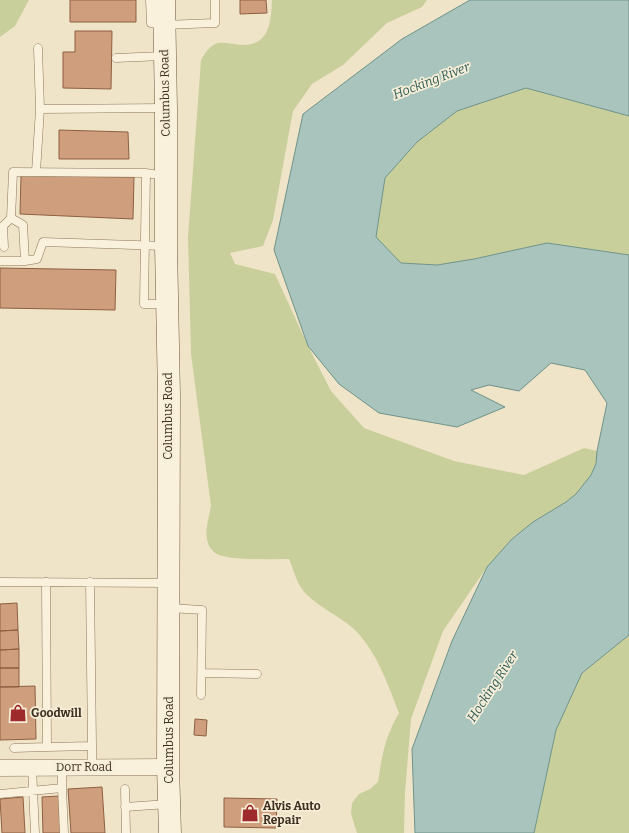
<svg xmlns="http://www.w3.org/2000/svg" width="629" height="833" font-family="Bitter,serif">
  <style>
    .green { fill: #c9cf9b }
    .water { fill: #a9c4bc; stroke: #6f938a }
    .building { fill: #cf9f7d; stroke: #8d5f41 }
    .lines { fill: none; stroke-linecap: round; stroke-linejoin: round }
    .lane-casing { stroke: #8d765c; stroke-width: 9 }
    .street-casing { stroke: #8d765c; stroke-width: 17 }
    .secondary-casing { stroke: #6f573f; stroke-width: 23 }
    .lane { stroke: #faf1dc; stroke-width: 8 }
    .street { stroke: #faf1dc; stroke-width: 16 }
    .secondary { stroke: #faf1dc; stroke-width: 22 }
    .labels { text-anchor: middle; stroke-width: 3.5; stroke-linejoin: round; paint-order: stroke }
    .street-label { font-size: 12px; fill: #3d2e20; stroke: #f7eed8 }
    .poi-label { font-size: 12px; font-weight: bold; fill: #3d2e20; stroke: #f7eed8; text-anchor: start }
    .water-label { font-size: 13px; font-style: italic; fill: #2f5d5a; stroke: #f7eed8 }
  </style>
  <rect width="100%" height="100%" fill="#f0e4c8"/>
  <!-- green -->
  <path class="green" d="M 0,0 L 29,0 L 15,26 L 0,37 Z
    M 272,0 L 427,0 L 422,7 L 387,23 L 343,65 L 312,84 L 293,111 L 273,220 L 263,246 L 230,253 L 235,264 L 275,274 L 308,346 L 331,391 L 364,428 L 454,461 L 524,475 L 584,448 L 597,451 L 596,464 L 591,475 L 576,494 L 566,502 L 533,522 L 512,539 L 487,567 L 443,631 L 411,719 L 405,793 L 404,833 L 357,833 L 351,814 L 352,803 L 359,794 L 370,789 L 378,782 C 382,755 385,737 399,713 C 388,685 378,655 357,632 C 343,617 313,605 302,589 C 296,581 293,568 289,559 C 274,559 226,561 215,553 C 213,551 208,546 208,543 C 204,532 209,517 211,506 L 191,354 L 188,237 L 201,60 C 205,53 210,45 218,43 C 225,42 235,45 243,45 C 270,45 271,21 272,0 Z
    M 526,88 L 629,116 L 629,255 L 547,243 L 474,259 L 437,265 L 401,263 L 376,237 L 385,178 L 417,142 L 457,111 Z
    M 629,635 L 629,833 L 534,833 L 556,730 L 582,673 Z"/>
  <!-- water -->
  <path class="water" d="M 470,0 L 629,0 L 629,116 L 526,88 L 457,111 L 417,142 L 385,178 L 376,237 L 401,263 L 437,265 L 474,259 L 547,243 L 629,255 L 629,635 L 582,673 L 556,730 L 534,833 L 415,833 L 412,749 L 452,641 L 487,567 L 512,539 L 533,522 L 566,502 L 576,494 L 591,475 L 596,464 L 597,451 L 607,403 L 585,370 L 551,363 L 519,391 L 489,385 L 471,390 L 505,407 L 457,427 L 379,413 L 339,384 L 308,346 L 274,250 L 303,114 L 402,39 Z"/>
  <!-- building -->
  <path class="building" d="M 70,0 L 136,0 L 136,22 L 70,22 Z
    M 240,0 L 266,0 L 267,13 L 240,14 Z
    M 75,31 L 112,31 L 111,89 L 63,88 L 63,52 L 75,52 Z
    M 59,130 L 128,132 L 129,159 L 59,159 Z
    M 21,176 L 134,177 L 133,219 L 20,214 Z
    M 0,268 L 116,270 L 115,310 L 0,308 Z
    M 17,603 L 18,630 L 0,631 L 0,604 Z
    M 18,630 L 19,649 L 0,650 L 0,631 Z
    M 19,649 L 19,668 L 0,668 L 0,650 Z
    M 0,668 L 19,668 L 19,687 L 0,687 Z
    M 35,686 L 36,739 L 0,740 L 0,687 Z
    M 195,719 L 207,720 L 206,736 L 194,735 Z
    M 102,787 L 105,833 L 71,833 L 68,789 Z
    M 59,796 L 61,833 L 43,833 L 42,797 Z
    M 23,797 L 25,833 L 2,833 L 0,799 Z
    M 224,798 L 277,799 L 276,828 L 224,827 Z"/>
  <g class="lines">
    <!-- lane casing -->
    <g class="lane-casing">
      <path id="lane" d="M 150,0 L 151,23 L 164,25 L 215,23 L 215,0
        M 116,58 L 163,56
        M 40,109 L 165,108
        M 36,172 L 40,109 L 38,48
        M 146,173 L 144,304 L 166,304
        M 11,218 L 23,225 L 25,261
        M 4,247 L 3,226 L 11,218 L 13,172 L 146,173 L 165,176
        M 0,261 L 25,261 L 37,259 L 43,242 L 165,246
        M 0,582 L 168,583
        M 46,582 L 47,747 L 92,746 L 92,767
        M 90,582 L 92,746
        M 170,608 L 202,610 L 201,695
        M 202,673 L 257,674
        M 14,748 L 47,747
        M 32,767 L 35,833
        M 62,788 L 62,767
        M 125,789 L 126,833
        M 0,794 L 62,788 L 64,833
        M 125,807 L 168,804"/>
    </g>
    <!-- street casing -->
    <g class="street-casing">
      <path id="street" d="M 0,768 L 168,767"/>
    </g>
    <!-- secondary casing -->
    <g class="secondary-casing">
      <path id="secondary" d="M 164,0 L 166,108 L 166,246 L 169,395 L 168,767 L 170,833"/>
    </g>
    <!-- lane -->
    <use href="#lane" class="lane"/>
    <!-- street -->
    <use href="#street" class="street"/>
    <!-- secondary -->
    <use href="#secondary" class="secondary"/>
  </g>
  <!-- icons -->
  <defs>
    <g id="shop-bare" transform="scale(1.38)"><path d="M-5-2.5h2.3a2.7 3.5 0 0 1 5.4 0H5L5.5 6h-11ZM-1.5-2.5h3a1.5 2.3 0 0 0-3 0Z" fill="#9e2a2b" stroke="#f7eed8" stroke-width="2.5" paint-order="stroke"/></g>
  </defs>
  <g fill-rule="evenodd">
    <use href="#shop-bare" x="18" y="713"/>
    <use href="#shop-bare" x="250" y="813"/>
  </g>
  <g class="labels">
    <!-- street labels -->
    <g class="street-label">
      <text transform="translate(165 93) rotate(-91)" y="4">Columbus Road</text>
      <text transform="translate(168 416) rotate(-90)" y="4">Columbus Road</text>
      <text transform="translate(169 740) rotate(-90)" y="4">Columbus Road</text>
      <text x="84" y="771">Dorr Road</text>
    </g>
    <!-- poi labels -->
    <g class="poi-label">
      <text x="31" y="717">Goodwill</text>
      <text x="263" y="810">Alvis Auto<tspan x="263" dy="14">Repair</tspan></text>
    </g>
    <!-- water labels -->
    <g class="water-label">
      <text transform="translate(431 80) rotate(-21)" y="5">Hocking River</text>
      <text transform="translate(492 686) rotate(-57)" y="5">Hocking River</text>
    </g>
  </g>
</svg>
